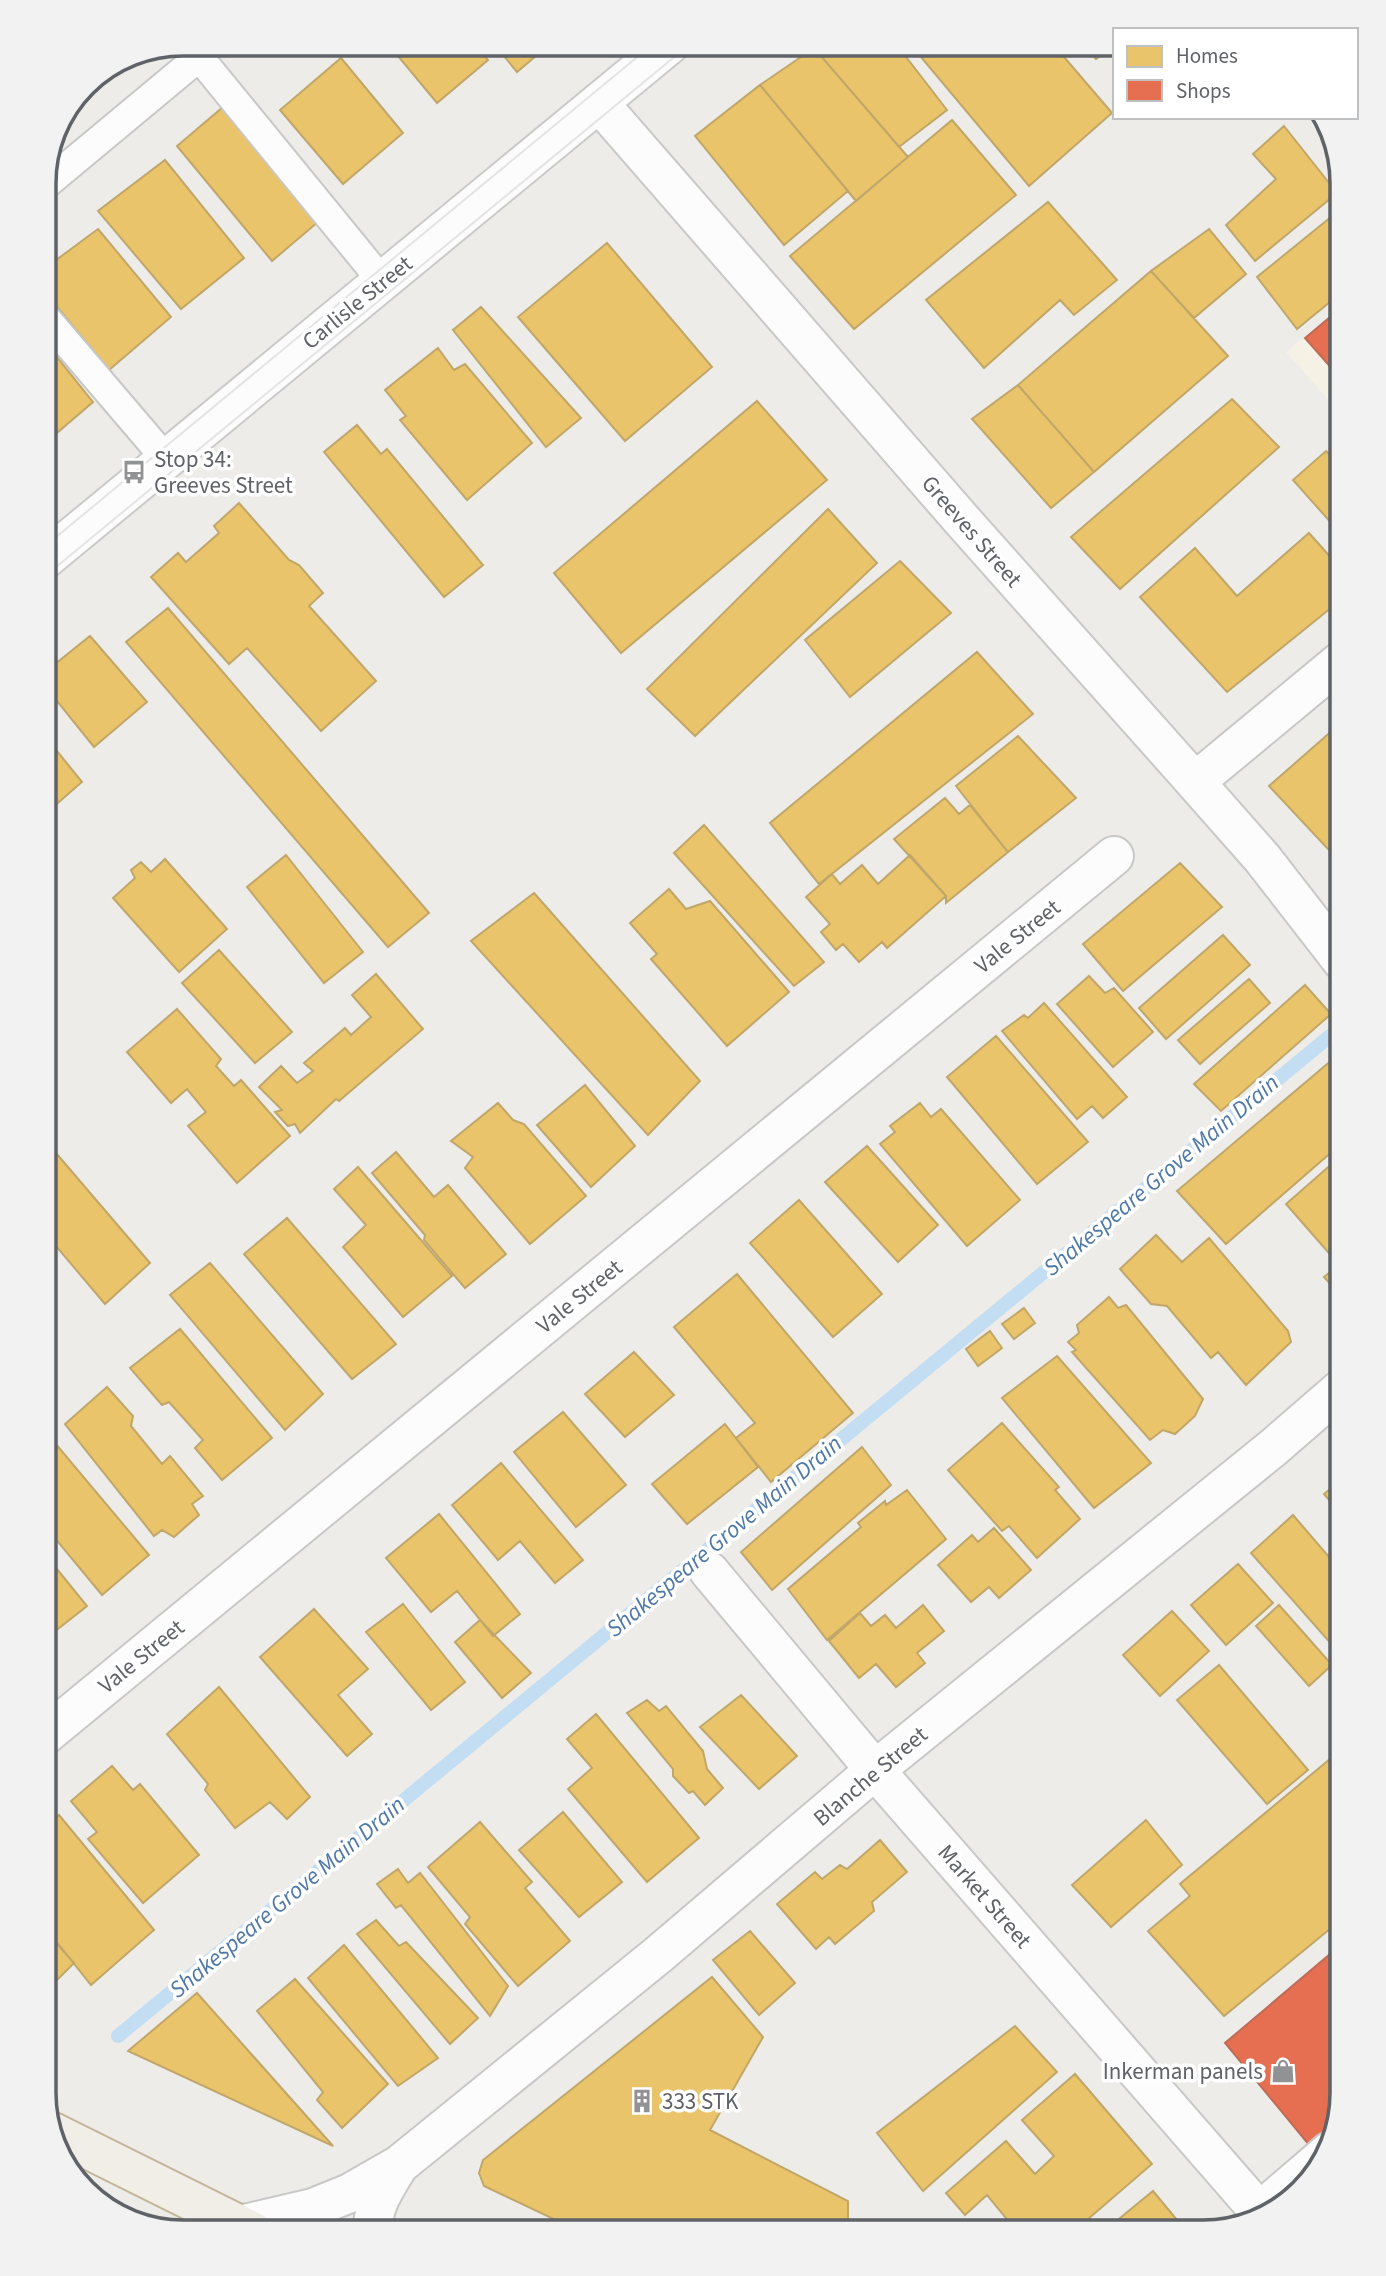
<svg xmlns="http://www.w3.org/2000/svg" width="1386" height="2276" font-family="'Source Sans 3',sans-serif">
  <style>
    .commercial { fill: #f5f1e5 }
    .homes { fill: #e9c46a; stroke: #c0a769; stroke-width: 2 }
    .shops { fill: #e76f51; stroke: #be6b57; stroke-width: 2 }
    .lines { fill: none; stroke-linecap: round; stroke-linejoin: round }
    .stream { stroke: #c3ddf2; stroke-width: 14 }
    .service-casing { stroke: #c8c8c8; stroke-width: 32 }
    .minor-casing { stroke: #c8c8c8; stroke-width: 42 }
    .secondary-casing { stroke: #cacaca; stroke-width: 42 }
    .trunk-casing { stroke: #c2b69a; stroke-width: 42 }
    .service { stroke: #fcfcfc; stroke-width: 28 }
    .minor { stroke: #fcfcfc; stroke-width: 38 }
    .secondary { stroke: #fcfcfc; stroke-width: 38 }
    .trunk { stroke: #f0eee6; stroke-width: 38 }
    .tram { stroke: #e3e4e3; stroke-width: 2 }
    .labels { text-anchor: middle; stroke-width: 7; stroke-linejoin: round; paint-order: stroke }
    .street-label { font-size: 23px; fill: #5f6266; stroke: #fff }
    .poi-label { font-size: 23px; fill: #5f6266; stroke: #fff; text-anchor: start }
    .water-label { font-size: 24px; font-style: italic; fill: #4e78a6; stroke: #fff }
    .rim { fill: none; stroke: #5f6266; stroke-width: 3.5 }
  </style>
  <rect width="100%" height="100%" fill="#edece9"/>
  <!-- commercial -->
  <path class="commercial" d="M 1342,305 L 1342,415 L 1286,352 Z"/>
  <!-- homes -->
  <path class="homes" d="M 388,44 L 475,44 L 488,60 L 437,103 Z
    M 494,44 L 550,44 L 517,72 Z
    M 820,44 L 896,44 L 947,110 L 899,147 L 814,48 Z
    M 910,44 L 1053,44 L 1112,113 L 1029,186 Z
    M 1083,44 L 1114,44 L 1096,59 Z
    M 814,48 L 908,157 L 856,201 L 760,85 Z
    M 341,58 L 403,133 L 343,184 L 280,110 Z
    M 760,85 L 848,191 L 784,245 L 695,136 Z
    M 223,107 L 318,222 L 272,261 L 177,146 Z
    M 952,120 L 1016,195 L 854,329 L 790,256 Z
    M 1284,126 L 1337,193 L 1255,261 L 1226,225 L 1276,179 L 1253,154 Z
    M 165,160 L 244,258 L 181,309 L 98,211 Z
    M 1048,202 L 1117,280 L 1074,315 L 1060,300 L 984,368 L 926,300 Z
    M 1342,208 L 1342,292 L 1297,329 L 1257,277 Z
    M 98,229 L 171,317 L 109,370 L 44,291 L 44,269 Z
    M 1209,229 L 1246,274 L 1194,318 L 1151,271 Z
    M 607,243 L 712,367 L 625,441 L 518,317 Z
    M 1151,271 L 1228,356 L 1094,472 L 1018,385 Z
    M 481,307 L 581,418 L 546,447 L 453,330 Z
    M 44,341 L 93,402 L 44,444 Z
    M 438,348 L 454,370 L 465,364 L 532,443 L 467,500 L 400,420 L 406,416 L 385,390 Z
    M 1018,385 L 1094,472 L 1051,508 L 972,419 Z
    M 1232,399 L 1279,447 L 1120,589 L 1071,537 Z
    M 757,401 L 827,480 L 621,653 L 554,573 Z
    M 357,425 L 381,454 L 387,449 L 483,565 L 444,597 L 324,452 Z
    M 1326,451 L 1342,467 L 1342,535 L 1293,480 Z
    M 239,503 L 289,560 L 299,565 L 323,593 L 309,606 L 376,681 L 321,731 L 247,648 L 229,664 L 151,577 L 178,553 L 186,562 L 219,533 L 214,526 Z
    M 828,509 L 877,563 L 695,736 L 647,689 Z
    M 1309,533 L 1342,570 L 1342,599 L 1227,692 L 1140,597 L 1195,548 L 1237,596 Z
    M 900,561 L 951,613 L 850,697 L 805,640 Z
    M 168,608 L 429,913 L 388,947 L 126,642 Z
    M 90,636 L 147,702 L 94,747 L 44,685 L 44,673 Z
    M 977,652 L 1033,714 L 819,884 L 770,823 Z
    M 1342,722 L 1342,864 L 1269,786 Z
    M 44,735 L 82,782 L 44,815 Z
    M 1018,736 L 1076,798 L 1008,852 L 956,786 Z
    M 945,798 L 959,814 L 970,805 L 1008,852 L 946,903 L 946,896 L 894,839 Z
    M 704,825 L 824,962 L 794,986 L 674,853 Z
    M 286,855 L 363,952 L 324,983 L 247,887 Z
    M 910,855 L 946,896 L 887,948 L 882,942 L 859,962 L 843,944 L 836,950 L 821,932 L 830,924 L 806,897 L 832,874 L 840,884 L 862,865 L 878,884 Z
    M 165,859 L 227,929 L 179,972 L 113,898 L 135,878 L 131,870 L 141,862 L 151,872 Z
    M 1180,863 L 1222,907 L 1123,991 L 1083,944 Z
    M 669,889 L 686,909 L 710,901 L 789,992 L 727,1046 L 651,959 L 657,954 L 630,923 Z
    M 534,893 L 700,1081 L 648,1135 L 471,941 Z
    M 1223,935 L 1250,965 L 1166,1039 L 1139,1008 Z
    M 219,950 L 292,1032 L 255,1063 L 182,983 Z
    M 376,974 L 423,1029 L 339,1101 L 336,1099 L 300,1133 L 295,1124 L 288,1126 L 275,1112 L 282,1110 L 259,1087 L 281,1066 L 297,1083 L 313,1071 L 304,1063 L 345,1028 L 351,1035 L 371,1017 L 352,995 Z
    M 1089,976 L 1105,993 L 1114,988 L 1153,1032 L 1113,1067 L 1057,1004 Z
    M 1249,979 L 1270,1003 L 1200,1064 L 1178,1040 Z
    M 1305,985 L 1331,1014 L 1221,1111 L 1194,1084 Z
    M 1044,1003 L 1127,1097 L 1103,1118 L 1092,1106 L 1077,1119 L 1002,1031 L 1024,1015 L 1028,1018 Z
    M 177,1009 L 221,1059 L 216,1066 L 234,1086 L 241,1080 L 290,1136 L 237,1183 L 188,1126 L 206,1112 L 187,1089 L 171,1103 L 127,1052 Z
    M 996,1036 L 1088,1142 L 1037,1184 L 947,1077 Z
    M 1332,1060 L 1342,1072 L 1342,1143 L 1226,1244 L 1177,1191 Z
    M 585,1085 L 635,1146 L 591,1187 L 537,1125 Z
    M 498,1103 L 513,1120 L 524,1124 L 586,1196 L 530,1244 L 465,1168 L 473,1157 L 451,1141 Z
    M 920,1103 L 931,1117 L 941,1109 L 1020,1200 L 967,1246 L 880,1144 L 895,1132 L 890,1126 Z
    M 44,1139 L 150,1263 L 105,1304 L 44,1232 Z
    M 867,1146 L 938,1225 L 898,1262 L 825,1182 Z
    M 396,1152 L 434,1197 L 448,1185 L 506,1254 L 465,1288 L 424,1240 L 425,1235 L 372,1173 Z
    M 1342,1155 L 1342,1254 L 1335,1260 L 1286,1204 Z
    M 358,1167 L 452,1276 L 403,1317 L 343,1247 L 366,1225 L 334,1189 Z
    M 799,1200 L 882,1294 L 833,1337 L 750,1243 Z
    M 287,1218 L 396,1344 L 352,1379 L 244,1254 Z
    M 1156,1235 L 1182,1262 L 1209,1238 L 1288,1331 L 1291,1342 L 1246,1385 L 1218,1352 L 1211,1358 L 1167,1306 L 1151,1304 L 1120,1269 Z
    M 1342,1262 L 1342,1297 L 1324,1277 Z
    M 210,1263 L 323,1394 L 285,1430 L 170,1295 Z
    M 737,1274 L 853,1413 L 771,1482 L 736,1438 L 755,1423 L 674,1327 Z
    M 1109,1297 L 1118,1308 L 1126,1305 L 1203,1399 L 1195,1416 L 1175,1434 L 1163,1430 L 1150,1440 L 1072,1352 L 1076,1350 L 1068,1342 L 1079,1333 L 1077,1325 Z
    M 1024,1308 L 1035,1323 L 1014,1339 L 1002,1324 Z
    M 180,1329 L 272,1438 L 222,1480 L 195,1448 L 203,1440 L 169,1402 L 162,1405 L 130,1368 Z
    M 990,1331 L 1002,1348 L 978,1366 L 966,1349 Z
    M 634,1352 L 674,1395 L 625,1437 L 585,1394 Z
    M 1057,1356 L 1151,1463 L 1094,1508 L 1002,1398 Z
    M 107,1387 L 133,1416 L 131,1426 L 162,1464 L 170,1456 L 203,1496 L 192,1504 L 199,1515 L 174,1537 L 162,1530 L 154,1536 L 65,1424 Z
    M 563,1412 L 626,1485 L 576,1527 L 514,1452 Z
    M 1002,1423 L 1059,1487 L 1055,1490 L 1080,1519 L 1037,1558 L 1009,1526 L 1002,1531 L 948,1470 Z
    M 725,1424 L 758,1467 L 687,1524 L 652,1484 Z
    M 44,1430 L 149,1555 L 102,1595 L 44,1525 Z
    M 862,1447 L 891,1485 L 772,1590 L 741,1552 Z
    M 501,1463 L 583,1560 L 555,1583 L 520,1541 L 498,1560 L 452,1505 Z
    M 1342,1479 L 1342,1515 L 1324,1494 Z
    M 907,1490 L 946,1539 L 827,1640 L 788,1589 L 861,1527 L 858,1523 L 885,1501 L 886,1505 Z
    M 439,1514 L 520,1614 L 493,1636 L 457,1591 L 431,1612 L 386,1558 Z
    M 1293,1515 L 1342,1572 L 1342,1656 L 1251,1553 Z
    M 994,1528 L 1031,1570 L 999,1598 L 989,1587 L 971,1602 L 938,1565 L 972,1535 L 978,1542 Z
    M 44,1553 L 87,1606 L 44,1640 Z
    M 1238,1564 L 1273,1603 L 1226,1645 L 1191,1605 Z
    M 403,1604 L 465,1682 L 431,1710 L 366,1632 Z
    M 923,1605 L 944,1631 L 917,1653 L 925,1663 L 896,1687 L 876,1664 L 859,1678 L 829,1641 L 860,1613 L 871,1626 L 885,1615 L 896,1628 Z
    M 1279,1605 L 1332,1665 L 1309,1686 L 1256,1626 Z
    M 314,1609 L 368,1669 L 338,1695 L 372,1734 L 347,1756 L 260,1657 Z
    M 1172,1611 L 1209,1651 L 1160,1696 L 1123,1655 Z
    M 480,1620 L 531,1673 L 502,1698 L 455,1642 Z
    M 1219,1665 L 1308,1770 L 1267,1804 L 1177,1700 Z
    M 219,1687 L 310,1797 L 287,1819 L 270,1802 L 235,1828 L 205,1790 L 208,1784 L 167,1734 Z
    M 741,1695 L 797,1756 L 759,1789 L 700,1727 Z
    M 647,1700 L 659,1711 L 666,1706 L 703,1751 L 707,1769 L 723,1788 L 705,1805 L 693,1791 L 689,1793 L 673,1776 L 673,1769 L 627,1713 Z
    M 596,1714 L 699,1838 L 647,1882 L 568,1789 L 592,1768 L 567,1739 Z
    M 1342,1749 L 1342,1919 L 1224,2016 L 1148,1931 L 1190,1896 L 1180,1884 Z
    M 112,1766 L 133,1790 L 140,1784 L 199,1855 L 143,1903 L 88,1839 L 97,1832 L 71,1801 Z
    M 563,1812 L 622,1882 L 579,1917 L 519,1850 Z
    M 59,1815 L 154,1930 L 91,1985 L 44,1926 L 44,1828 Z
    M 1146,1820 L 1182,1865 L 1111,1927 L 1072,1885 Z
    M 480,1822 L 532,1882 L 525,1888 L 570,1941 L 518,1986 L 465,1924 L 470,1917 L 428,1867 Z
    M 880,1840 L 907,1872 L 872,1902 L 874,1911 L 835,1944 L 829,1937 L 816,1949 L 777,1904 L 815,1872 L 822,1879 L 840,1865 L 847,1869 Z
    M 398,1869 L 408,1883 L 420,1873 L 508,1986 L 490,2016 L 401,1905 L 396,1908 L 377,1884 Z
    M 376,1920 L 399,1946 L 406,1942 L 478,2018 L 450,2044 L 357,1934 Z
    M 44,1929 L 74,1963 L 44,1993 Z
    M 750,1931 L 795,1983 L 759,2015 L 713,1960 Z
    M 344,1945 L 438,2058 L 398,2086 L 308,1978 Z
    M 712,1977 L 763,2037 L 710,2130 L 848,2201 L 848,2232 L 581,2232 L 484,2186 L 479,2173 L 483,2160 Z
    M 295,1979 L 388,2084 L 342,2128 L 317,2100 L 323,2092 L 257,2011 Z
    M 197,1993 L 333,2146 L 128,2051 Z
    M 1015,2026 L 1057,2072 L 923,2191 L 877,2133 Z
    M 1075,2074 L 1152,2164 L 1073,2232 L 1011,2232 L 1015,2229 L 987,2195 L 965,2215 L 946,2193 L 1006,2141 L 1035,2174 L 1054,2156 L 1022,2120 Z
    M 1153,2191 L 1187,2232 L 1103,2232 Z"/>
  <!-- shops -->
  <path class="shops" d="M 1342,307 L 1342,380 L 1305,338 Z
    M 1342,1944 L 1342,2093 L 1333,2126 L 1310,2146 L 1225,2043 Z"/>
  <g class="lines">
    <!-- stream -->
    <path class="stream" d="M 118,2036 L 1330,1036"/>
    <!-- service casing -->
    <g class="service-casing">
      <path id="service" d="M 44,186 L 199,57 L 382,281
        M 44,316 L 166,459
        M 1256,2208 L 1327,2147"/>
    </g>
    <!-- minor casing -->
    <g class="minor-casing">
      <path id="minor" d="M 599,103 L 961,519 L 1195,782 L 1262,858 L 1342,961
        M 1195,782 L 1342,660
        M 709,1571 L 875,1770 L 1265,2218
        M 44,1736 L 1114,856
        M 240,2225 L 313,2208 L 350,2193 L 399,2165 L 658,1955 L 875,1770 L 1274,1447 L 1342,1388
        M 374,2232 C 370,2208 387,2185 399,2165"/>
    </g>
    <!-- secondary casing -->
    <g class="secondary-casing">
      <path id="secondary" d="M 44,560 L 670,44"/>
    </g>
    <!-- trunk casing -->
    <g class="trunk-casing">
      <path id="trunk" d="M 53,2132 L 254,2232"/>
    </g>
    <!-- service -->
    <use href="#service" class="service"/>
    <!-- minor -->
    <use href="#minor" class="minor"/>
    <!-- secondary -->
    <use href="#secondary" class="secondary"/>
    <!-- trunk -->
    <use href="#trunk" class="trunk"/>
    <!-- tram -->
    <path class="tram" d="M 44,547 L 653,44
      M 44,577 L 690,44"/>
  </g>
  <!-- icons -->
  <defs>
    <g id="bus-bare" transform="scale(1.89)"><path d="M-5-6H5V4H4V6H2V4H-2V6H-4V4H-5ZM-3.5-4V0h7V-4ZM-3.5 1.2v1.5H-2V1.2ZM2 1.2v1.5H3.5V1.2Z" fill="#919294" stroke="#fff" stroke-width="2.5" paint-order="stroke"/></g>
    <g id="shop-bare" transform="scale(1.89)"><path d="M-5-2.5h2.3a2.7 3.5 0 0 1 5.4 0H5L5.5 6h-11ZM-1.5-2.5h3a1.5 2.3 0 0 0-3 0Z" fill="#919294" stroke="#fff" stroke-width="2.5" paint-order="stroke"/></g>
    <g id="building-bare" transform="scale(1.89)"><path d="M-4-6H4V6H1V3H-1V6H-4ZM-2.5-4.3h1.7v1.8h-1.7ZM.8-4.3h1.7v1.8H.8ZM-2.5-1h1.7V.8h-1.7ZM.8-1h1.7V.8H.8Z" fill="#919294" stroke="#fff" stroke-width="2.5" paint-order="stroke"/></g>
  </defs>
  <g fill-rule="evenodd">
    <use href="#bus-bare" x="134" y="472"/>
    <use href="#shop-bare" x="1283" y="2071"/>
    <use href="#building-bare" x="642" y="2101"/>
  </g>
  <g class="labels">
    <!-- street labels -->
    <g class="street-label">
      <text transform="translate(357 302) rotate(-39)" y="8">Carlisle Street</text>
      <text transform="translate(972 531) rotate(49)" y="8">Greeves Street</text>
      <text transform="translate(1017 936) rotate(-39)" y="8">Vale Street</text>
      <text transform="translate(579 1296) rotate(-39)" y="8">Vale Street</text>
      <text transform="translate(141 1656) rotate(-39)" y="8">Vale Street</text>
      <text transform="translate(870 1776) rotate(-40)" y="8">Blanche Street</text>
      <text transform="translate(985 1896) rotate(49)" y="8">Market Street</text>
    </g>
    <!-- poi labels -->
    <g class="poi-label">
      <text x="154" y="467">Stop 34:<tspan x="154" dy="26">Greeves Street</tspan></text>
      <text x="1263" y="2079" text-anchor="end">Inkerman panels</text>
      <text x="662" y="2109">333 STK</text>
    </g>
    <!-- water labels -->
    <g class="water-label">
      <text transform="translate(1161 1175) rotate(-40)" y="8">Shakespeare Grove Main Drain</text>
      <text transform="translate(724 1536) rotate(-40)" y="8">Shakespeare Grove Main Drain</text>
      <text transform="translate(287 1897) rotate(-40)" y="8">Shakespeare Grove Main Drain</text>
    </g>
  </g>
  <!-- crop -->
  <path d="M0 0H1386V2276H0ZM183 56H1203A127 127 0 0 1 1330 183V2093A127 127 0 0 1 1203 2220H183A127 127 0 0 1 56 2093V183A127 127 0 0 1 183 56Z" fill="#f2f2f3" fill-rule="evenodd"/>
  <path class="rim" d="M183 56H1203A127 127 0 0 1 1330 183V2093A127 127 0 0 1 1203 2220H183A127 127 0 0 1 56 2093V183A127 127 0 0 1 183 56Z"/>
  <!-- legend -->
  <rect x="1113" y="28" width="245" height="91" fill="#ffffff" stroke="#bfc0c2" stroke-width="2"/>
  <rect x="1127" y="46" width="35" height="21" fill="#e9c46a" stroke="#bfc0c2" stroke-width="2"/>
  <text x="1176" y="63" font-size="21" fill="#5f6266">Homes</text>
  <rect x="1127" y="80" width="35" height="21" fill="#e76f51" stroke="#bfc0c2" stroke-width="2"/>
  <text x="1176" y="98" font-size="21" fill="#5f6266">Shops</text>
</svg>
